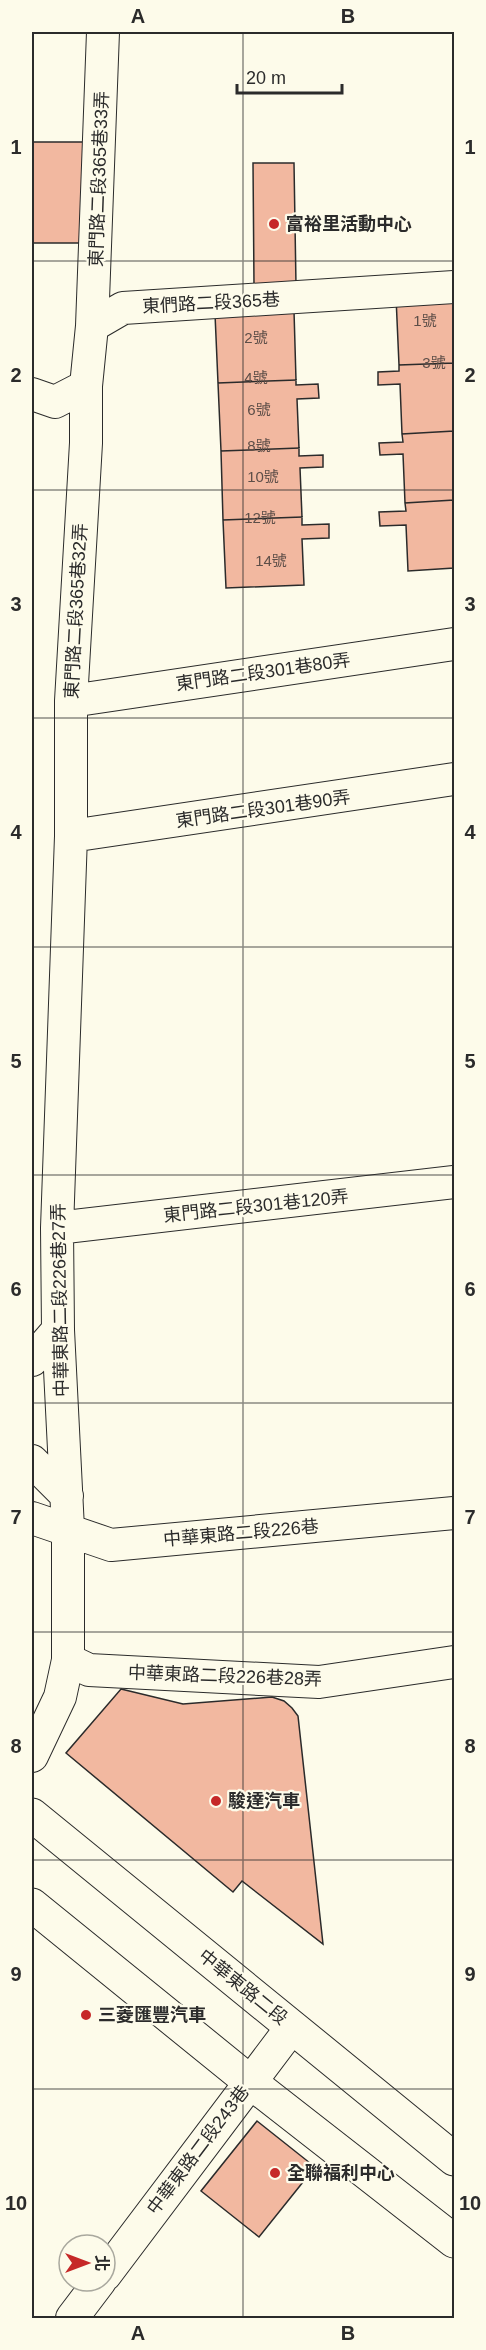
<svg xmlns="http://www.w3.org/2000/svg" width="486" height="2350" font-family="Helvetica,'Noto Sans TC',sans-serif">
  <style>
    .building { fill: #f2b8a0; stroke: #2b2b2b; stroke-width: 1.5 }
    .lines { fill: none; stroke-linecap: round; stroke-linejoin: round }
    .street-casing { stroke: #2b2b2b; stroke-width: 34 }
    .primary-casing { stroke: #2b2b2b; stroke-width: 35 }
    .street { stroke: #fdfbea; stroke-width: 32 }
    .primary { stroke: #fdfbea; stroke-width: 33 }
    .grid { fill: none; stroke: #2b2b2b; stroke-width: 1.5; stroke-opacity: 0.55 }
    .poi-dot { fill: #c62828; stroke: #fdfbea; stroke-width: 2 }
    .labels { text-anchor: middle; stroke-width: 4.5; stroke-linejoin: round; paint-order: stroke }
    .number-label { font-size: 15px; fill: #5d4e48 }
    .street-label { font-size: 18px; fill: #2b2b2b; stroke: #fdfbea }
    .poi-label { font-size: 18px; font-weight: bold; fill: #2b2b2b; stroke: #fdfbea; text-anchor: start }
    .neatline { fill: none; stroke: #2b2b2b; stroke-width: 2 }
    .grid-label { font-size: 20px; text-anchor: middle; font-weight: bold; fill: #2b2b2b }
  </style>
  <rect width="100%" height="100%" fill="#fdfbea"/>
  <!-- building -->
  <path class="building" d="M 33,142 L 85,142 L 85,243 L 33,243 Z
    M 253,163 L 294,163 L 296,285 L 254,285 Z
    M 454,294 L 454,363 L 399,365 L 396,297 Z
    M 294,311 L 296,380 L 218,383 L 215,314 Z
    M 454,363 L 454,431 L 402,434 L 400,384 L 378,385 L 378,372 L 399,371 L 399,365 Z
    M 296,380 L 296,385 L 318,384 L 319,398 L 297,399 L 299,448 L 221,451 L 218,383 Z
    M 454,431 L 454,500 L 405,503 L 403,454 L 380,455 L 379,443 L 403,442 L 402,434 Z
    M 299,448 L 299,456 L 323,455 L 323,467 L 300,468 L 302,517 L 223,520 L 221,451 Z
    M 454,500 L 454,568 L 408,571 L 406,525 L 380,526 L 379,512 L 406,511 L 405,503 Z
    M 302,517 L 302,525 L 329,524 L 329,538 L 302,539 L 304,585 L 226,588 L 223,520 Z
    M 121,1689 L 183,1704 L 272,1697 L 284,1701 L 292,1708 L 298,1716 L 323,1944 L 242,1881 L 233,1892 L 66,1753 Z
    M 257,2121 L 315,2167 L 259,2237 L 201,2191 Z"/>
  <g class="lines">
    <!-- street casing -->
    <g class="street-casing">
      <path id="street" d="M 92,326 L 103,32
        M 32,394 L 55,402 L 86,386 L 92,326 L 123,308 L 454,287
        M 71,701 L 454,644
        M 71,836 L 454,779
        M 57,1228 L 454,1182
        M 32,1360 L 58,1330
        M 32,1461 L 67,1496
        M 32,1518 L 111,1545 L 454,1513
        M 68,1660 L 89,1670 L 319,1682 L 454,1662
        M 32,1756 L 60,1697 L 68,1660 L 68,1529 L 58,1330 L 57,1228 L 71,836 L 71,701 L 86,443 L 86,386
        M 105,2275 L 292,2027
        M 72,2318 L 100,2281"/>
    </g>
    <!-- primary casing -->
    <g class="primary-casing">
      <path id="primary" d="M 32,1815 L 454,2159
        M 32,1905 L 249,2081 L 454,2241"/>
    </g>
    <!-- street -->
    <use href="#street" class="street"/>
    <!-- primary -->
    <use href="#primary" class="primary"/>
  </g>
  <!-- grid -->
  <path class="grid" d="M 243,32 L 243,2318M 32,261 L 454,261M 32,490 L 454,490M 32,718 L 454,718M 32,947 L 454,947M 32,1175 L 454,1175M 32,1403 L 454,1403M 32,1632 L 454,1632M 32,1860 L 454,1860M 32,2089 L 454,2089"/>
  <!-- markers -->
  <g class="poi-dot">
    <circle cx="274" cy="224" r="6"/>
    <circle cx="216" cy="1801" r="6"/>
    <circle cx="86" cy="2015" r="6"/>
    <circle cx="275" cy="2173" r="6"/>
  </g>
  <g class="labels">
    <!-- number labels -->
    <g class="number-label">
      <text x="425" y="326">1號</text>
      <text x="256" y="343">2號</text>
      <text x="434" y="368">3號</text>
      <text x="256" y="383">4號</text>
      <text x="259" y="415">6號</text>
      <text x="259" y="451">8號</text>
      <text x="263" y="482">10號</text>
      <text x="260" y="523">12號</text>
      <text x="271" y="566">14號</text>
    </g>
    <!-- street labels -->
    <g class="street-label">
      <text transform="translate(99 179) rotate(-88)" y="6">東門路二段365巷33弄</text>
      <text transform="translate(211 303) rotate(-3)" y="6">東們路二段365巷</text>
      <text transform="translate(76 611) rotate(-87)" y="6">東門路二段365巷32弄</text>
      <text transform="translate(263 672) rotate(-8)" y="6">東門路二段301巷80弄</text>
      <text transform="translate(263 809) rotate(-8)" y="6">東門路二段301巷90弄</text>
      <text transform="translate(256 1206) rotate(-6)" y="6">東門路二段301巷120弄</text>
      <text transform="translate(60 1300) rotate(-91)" y="6">中華東路二段226巷27弄</text>
      <text transform="translate(241 1533) rotate(-5)" y="6">中華東路二段226巷</text>
      <text transform="translate(225 1676) rotate(2)" y="6">中華東路二段226巷28弄</text>
      <text transform="translate(243 1987) rotate(39)" y="6">中華東路二段</text>
      <text transform="translate(198 2150) rotate(-53)" y="6">中華東路二段243巷</text>
    </g>
    <!-- poi labels -->
    <g class="poi-label">
      <text x="286" y="230">富裕里活動中心</text>
      <text x="228" y="1807">駿達汽車</text>
      <text x="98" y="2021">三菱匯豐汽車</text>
      <text x="287" y="2179">全聯福利中心</text>
    </g>
  </g>
  <!-- border -->
  <rect width="486" height="2350" fill="none" stroke="#fdfbea" stroke-width="66"/>
  <!-- north arrow -->
  <g transform="translate(87 2263) rotate(90)"><circle r="28" fill="#fdfbea" stroke="#a9a89e" stroke-width="1.5"/>
  <path d="M0-4.5L10 22L0 15L-10 22Z" fill="#c62828"/>
  <text y="-9" font-size="16" font-weight="bold" text-anchor="middle" fill="#2b2b2b">北</text>
  </g>
  <!-- scale -->
  <path d="M237 84v9h105v-9" fill="none" stroke="#2b2b2b" stroke-width="3"/>
  <text x="246" y="84" font-size="18" fill="#2b2b2b" stroke="#fdfbea" stroke-width="4.5" paint-order="stroke">20 m</text>
  <rect x="33" y="33" width="420" height="2284" class="neatline"/>
  <g class="grid-label">
    <text x="138" y="23">A</text>
    <text x="348" y="23">B</text>
    <text x="16" y="154">1</text>
    <text x="470" y="154">1</text>
    <text x="16" y="382">2</text>
    <text x="470" y="382">2</text>
    <text x="16" y="611">3</text>
    <text x="470" y="611">3</text>
    <text x="16" y="839">4</text>
    <text x="470" y="839">4</text>
    <text x="16" y="1068">5</text>
    <text x="470" y="1068">5</text>
    <text x="16" y="1296">6</text>
    <text x="470" y="1296">6</text>
    <text x="16" y="1524">7</text>
    <text x="470" y="1524">7</text>
    <text x="16" y="1753">8</text>
    <text x="470" y="1753">8</text>
    <text x="16" y="1981">9</text>
    <text x="470" y="1981">9</text>
    <text x="16" y="2210">10</text>
    <text x="470" y="2210">10</text>
    <text x="138" y="2340">A</text>
    <text x="348" y="2340">B</text>
  </g>
</svg>
